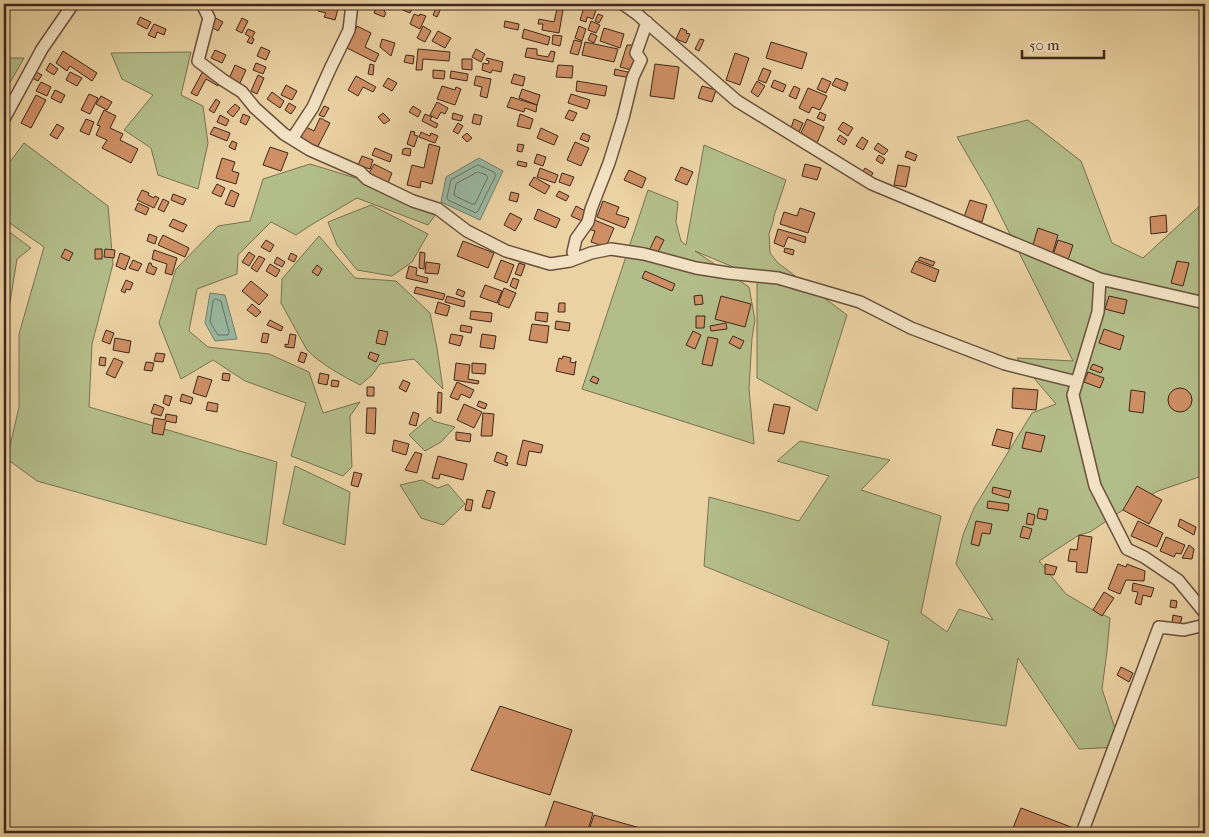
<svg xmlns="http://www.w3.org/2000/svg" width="1209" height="837" font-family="'IM FELL French Canon',serif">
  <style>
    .green { fill: #b3bd89; stroke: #797252 }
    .water { fill: #99b8a2; stroke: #757e6c }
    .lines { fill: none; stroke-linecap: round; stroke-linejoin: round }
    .shore { stroke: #6c705e; stroke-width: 1 }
    .building { fill: #ce8f64; stroke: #3f271b }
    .minor-casing { stroke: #6a523d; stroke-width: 14 }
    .minor { stroke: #f2e2c3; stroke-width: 11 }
  </style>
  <rect width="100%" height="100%" fill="#ebd2a3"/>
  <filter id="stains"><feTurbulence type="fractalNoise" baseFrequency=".004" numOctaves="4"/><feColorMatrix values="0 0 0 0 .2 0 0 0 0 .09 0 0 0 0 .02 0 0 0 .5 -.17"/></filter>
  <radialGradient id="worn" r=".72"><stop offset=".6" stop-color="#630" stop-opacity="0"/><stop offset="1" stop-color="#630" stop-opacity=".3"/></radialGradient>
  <!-- green -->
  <path class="green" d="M 191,52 L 181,95 L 203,106 L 208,143 L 198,189 L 158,175 L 151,148 L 124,130 L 153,95 L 122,79 L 111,53 Z
    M 4,58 L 24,58 L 4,93 Z
    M 1028,120 L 1081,161 L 1112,243 L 1143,258 L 1205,201 L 1205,475 L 1158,491 L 1123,510 L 1090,532 L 1079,535 L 1039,561 L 1066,594 L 1093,610 L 1110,618 L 1107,651 L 1102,689 L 1121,747 L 1079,749 L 1018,658 L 1006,726 L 872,705 L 889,641 L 704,566 L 709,497 L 799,521 L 829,476 L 777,461 L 800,441 L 890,460 L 861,490 L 941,516 L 921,613 L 947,632 L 959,609 L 993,620 L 956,564 L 963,535 L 974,508 L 1032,413 L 1056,404 L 1017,358 L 1073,361 L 990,194 L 957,137 Z
    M 24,143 L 108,206 L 113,264 L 92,344 L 89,407 L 277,462 L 266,545 L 37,481 L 7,459 L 19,407 L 19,334 L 44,247 L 4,219 L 4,170 Z
    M 704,145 L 786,180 L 774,216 L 773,222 L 769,234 L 770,253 L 778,263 L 847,315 L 817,411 L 757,378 L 757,277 L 695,251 L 749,287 L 755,320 L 752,338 L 749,389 L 754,444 L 582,389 L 648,190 L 678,202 L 676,222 L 681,241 L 686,245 Z
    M 310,164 L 372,183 L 436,214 L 428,225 L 357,198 L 311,225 L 296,235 L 271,222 L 238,255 L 237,274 L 197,289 L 189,331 L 208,347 L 269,354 L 309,372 L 323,413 L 360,402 L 350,416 L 352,467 L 343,476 L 291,456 L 306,403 L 245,381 L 213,360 L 181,379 L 159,323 L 176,269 L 218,226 L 250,221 L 263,179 Z
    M 371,205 L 428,234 L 412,262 L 392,276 L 357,270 L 337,245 L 328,222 Z
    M 4,228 L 31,248 L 17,259 L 8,315 L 4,314 Z
    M 319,236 L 355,278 L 396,281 L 430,313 L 437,348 L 443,389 L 414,359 L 380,364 L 372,375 L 360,385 C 341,375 322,365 307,350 L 281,303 L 282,279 Z
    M 430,417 L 433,421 L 455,427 L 441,442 L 425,451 L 409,435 Z
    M 295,466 L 350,492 L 345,545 L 283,524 Z
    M 422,480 L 438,488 L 448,484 L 465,504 L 443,525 L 421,518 L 400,485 Z"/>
  <!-- water -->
  <path class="water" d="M 479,158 L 503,171 L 480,220 L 441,202 L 446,177 Z
    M 210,293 L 225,295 L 237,339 L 215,341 L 205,323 Z"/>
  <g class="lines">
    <!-- shore -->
    <path class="shore" d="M 478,165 L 494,172 L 496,175 L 478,211 L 476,213 L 448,200 L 447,197 L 451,180 Z
      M 478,172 L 486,175 L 488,177 L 475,204 L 472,204 L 455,196 L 454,194 L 456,184 Z
      M 216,299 L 221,301 L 229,332 L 228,335 L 218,335 L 210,322 L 213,301 Z"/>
  </g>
  <!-- building -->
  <path class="building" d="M 320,4 L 336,4 L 335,8 L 338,9 L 335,20 L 324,17 L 326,13 L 318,11 Z
    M 394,4 L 405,4 L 413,7 L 410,13 L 393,6 Z
    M 438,4 L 443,4 L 437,17 L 433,15 Z
    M 585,4 L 598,4 L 593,19 L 587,17 L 586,22 L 580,20 Z
    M 378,5 L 385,8 L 384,11 L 386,13 L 384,17 L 374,13 Z
    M 557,9 L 563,10 L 559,33 L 542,30 L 543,24 L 538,24 L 539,19 L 554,22 Z
    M 414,14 L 419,16 L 420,14 L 426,16 L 420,29 L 410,24 Z
    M 598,14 L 603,16 L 599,23 L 595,21 Z
    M 212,16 L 223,22 L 218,31 L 210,26 Z
    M 140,17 L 151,22 L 147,29 L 137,24 Z
    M 242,18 L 248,21 L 242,33 L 236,30 Z
    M 505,21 L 519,24 L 518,30 L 504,27 Z
    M 591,21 L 600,25 L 596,33 L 588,30 Z
    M 154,24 L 166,29 L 164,35 L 157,32 L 155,38 L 148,35 Z
    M 357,26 L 371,33 L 365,47 L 379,54 L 375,62 L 347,48 Z
    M 423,26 L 431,31 L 425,42 L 417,38 Z
    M 579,26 L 586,29 L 582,41 L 575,38 Z
    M 604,28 L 624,34 L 620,48 L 600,41 Z
    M 681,28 L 687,31 L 686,33 L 690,34 L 686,43 L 676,39 Z
    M 248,29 L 255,32 L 252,38 L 254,39 L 252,44 L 247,42 L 250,37 L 245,34 Z
    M 524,29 L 550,37 L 548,45 L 522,38 Z
    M 438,31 L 451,38 L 445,48 L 432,41 Z
    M 591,33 L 597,36 L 594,43 L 588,40 Z
    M 553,35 L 562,36 L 560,46 L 552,44 Z
    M 382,39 L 395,43 L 391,56 L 380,47 Z
    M 700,39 L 704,40 L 699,51 L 695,49 Z
    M 574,40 L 582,42 L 578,55 L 570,53 Z
    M 585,42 L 618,49 L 614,62 L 582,55 Z
    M 771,42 L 807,53 L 802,69 L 766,58 Z
    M 627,45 L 634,45 L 631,57 L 639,59 L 635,71 L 620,67 Z
    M 261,47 L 270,51 L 266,60 L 257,56 Z
    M 527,48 L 537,49 L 537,55 L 548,57 L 551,51 L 555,52 L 553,62 L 525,57 Z
    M 418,49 L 450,52 L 449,61 L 423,59 L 422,70 L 416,70 Z
    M 476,49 L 485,54 L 481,62 L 472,57 Z
    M 215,50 L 226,55 L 222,63 L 211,58 Z
    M 63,51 L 97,73 L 92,81 L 70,66 L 67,71 L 56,63 Z
    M 735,53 L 749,58 L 740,85 L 726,80 Z
    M 406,55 L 414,56 L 413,64 L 404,62 Z
    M 487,58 L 503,62 L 501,72 L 492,70 L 491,73 L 482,70 L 483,63 L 488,64 L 489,61 L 486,60 Z
    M 462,59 L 472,59 L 472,70 L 462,69 Z
    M 50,63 L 58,69 L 54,75 L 46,70 Z
    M 256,63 L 266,67 L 263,74 L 253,70 Z
    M 370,64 L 374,65 L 373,75 L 368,74 Z
    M 655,64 L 679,67 L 674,99 L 650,96 Z
    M 235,65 L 246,70 L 239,85 L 228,81 Z
    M 558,65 L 573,66 L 572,78 L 556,77 Z
    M 763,68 L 771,71 L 766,83 L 758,80 Z
    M 615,69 L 632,73 L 631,78 L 614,75 Z
    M 433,70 L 445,71 L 444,79 L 433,78 Z
    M 203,71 L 220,81 L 218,86 L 206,79 L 197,96 L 191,93 Z
    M 451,71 L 468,74 L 467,81 L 450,78 Z
    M 36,72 L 42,75 L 38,81 L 32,78 Z
    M 70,72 L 82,78 L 77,86 L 66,80 Z
    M 514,74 L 525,77 L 523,86 L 511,83 Z
    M 258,75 L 264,78 L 257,94 L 251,91 Z
    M 356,76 L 376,87 L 373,92 L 363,87 L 358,96 L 348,90 Z
    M 476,76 L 491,79 L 487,98 L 480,96 L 482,87 L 474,85 Z
    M 388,78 L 397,83 L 392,91 L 383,86 Z
    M 822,78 L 831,82 L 826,93 L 817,89 Z
    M 836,78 L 848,83 L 845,91 L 832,85 Z
    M 774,80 L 786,85 L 783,92 L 771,87 Z
    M 577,81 L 607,86 L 605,96 L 576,91 Z
    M 757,81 L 765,86 L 758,97 L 751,92 Z
    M 41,82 L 51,87 L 47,96 L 36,91 Z
    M 286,85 L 297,91 L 292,100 L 281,95 Z
    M 442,86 L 455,90 L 456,87 L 461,89 L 455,105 L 437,99 Z
    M 702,86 L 716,90 L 712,102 L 698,98 Z
    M 794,86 L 800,89 L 796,99 L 789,96 Z
    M 808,88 L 827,96 L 820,110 L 812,107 L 809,113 L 799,108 Z
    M 522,89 L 540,95 L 537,105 L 519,98 Z
    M 55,90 L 65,95 L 61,103 L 51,98 Z
    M 272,92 L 284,101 L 280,108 L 267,99 Z
    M 89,94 L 98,98 L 90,114 L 81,110 Z
    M 571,94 L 590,100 L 587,109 L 568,103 Z
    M 36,95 L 46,100 L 31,128 L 21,123 Z
    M 101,96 L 112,102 L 107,110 L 96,104 Z
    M 511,97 L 537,105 L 536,112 L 525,108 L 524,112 L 507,107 Z
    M 216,99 L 220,102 L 214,113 L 209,110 Z
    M 437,102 L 448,108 L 445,114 L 441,112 L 437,119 L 430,115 Z
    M 289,103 L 296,107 L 291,114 L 285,110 Z
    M 235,104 L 240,108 L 233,117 L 227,112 Z
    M 324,106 L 329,108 L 324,117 L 319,115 Z
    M 413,106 L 421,111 L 418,117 L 409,112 Z
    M 104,110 L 116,116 L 110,128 L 123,134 L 120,140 L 138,149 L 131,163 L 102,148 L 107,140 L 96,135 L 100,126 L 97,125 Z
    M 569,110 L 577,113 L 573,121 L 565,118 Z
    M 820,112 L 826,115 L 824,121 L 817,118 Z
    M 383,113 L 390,120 L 384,124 L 378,117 Z
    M 453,113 L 463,116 L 461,121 L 452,119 Z
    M 243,114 L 250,117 L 246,125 L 240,122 Z
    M 425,114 L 432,117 L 430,120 L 438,124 L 436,128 L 422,121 Z
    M 474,114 L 482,116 L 480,125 L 472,123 Z
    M 520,114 L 533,119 L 530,129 L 517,126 Z
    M 220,115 L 229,120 L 226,126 L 217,122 Z
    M 320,118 L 330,123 L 317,148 L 298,138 L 304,126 L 314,131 Z
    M 86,119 L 94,122 L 89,135 L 80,131 Z
    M 794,119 L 803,123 L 799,132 L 791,128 Z
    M 807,119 L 824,127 L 817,143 L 800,135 Z
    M 843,122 L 853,128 L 848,136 L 838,129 Z
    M 458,123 L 463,126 L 458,134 L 453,131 Z
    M 57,124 L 64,128 L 57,139 L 50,135 Z
    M 214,127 L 230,133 L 227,141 L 210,134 Z
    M 541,128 L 558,136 L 554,145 L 537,138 Z
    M 411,131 L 415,132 L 414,135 L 418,136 L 414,147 L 407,144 Z
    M 421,132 L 430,136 L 431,133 L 438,136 L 435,143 L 419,137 Z
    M 467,133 L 472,138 L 467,142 L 462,137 Z
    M 583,133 L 590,136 L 588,142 L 580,139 Z
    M 840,135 L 847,140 L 844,145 L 837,140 Z
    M 862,137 L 868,141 L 863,150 L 856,146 Z
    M 232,141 L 237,143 L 235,150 L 229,147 Z
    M 575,142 L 589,148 L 581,166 L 567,160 Z
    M 878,143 L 888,150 L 884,155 L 874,149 Z
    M 429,144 L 440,147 L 432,184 L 421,181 L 420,188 L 407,185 L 412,165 L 424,168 Z
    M 518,144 L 524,145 L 522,152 L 517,151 Z
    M 270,147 L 288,153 L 281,171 L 263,165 Z
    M 375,148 L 392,155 L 390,162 L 372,155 Z
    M 405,148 L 411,149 L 410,156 L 402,154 L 403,149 L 405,149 Z
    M 907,151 L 917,155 L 915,161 L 905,157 Z
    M 537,154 L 546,157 L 543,166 L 534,163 Z
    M 879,155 L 885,159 L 882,164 L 876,160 Z
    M 362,156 L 373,160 L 370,169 L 358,165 Z
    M 222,158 L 235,162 L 232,171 L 239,173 L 236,184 L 216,178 Z
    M 518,161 L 527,163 L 526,167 L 517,165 Z
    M 374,164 L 392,173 L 388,183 L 418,197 L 367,177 Z
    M 805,164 L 821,168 L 817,180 L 802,176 Z
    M 898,165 L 910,167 L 906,187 L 894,185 Z
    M 681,167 L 693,172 L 687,185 L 675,180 Z
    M 540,168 L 558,175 L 555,183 L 537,177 Z
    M 865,168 L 873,173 L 870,178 L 862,173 Z
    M 629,170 L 646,178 L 642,188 L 624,180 Z
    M 562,173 L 574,177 L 570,186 L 559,182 Z
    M 534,177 L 550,186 L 545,194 L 529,185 Z
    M 217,184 L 225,188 L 221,197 L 212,193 Z
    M 142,190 L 149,193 L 148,195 L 154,198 L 155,196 L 159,198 L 154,208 L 137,200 Z
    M 231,190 L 239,194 L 234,207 L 225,204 Z
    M 559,191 L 569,196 L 566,201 L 556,196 Z
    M 511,192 L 519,194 L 517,202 L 509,200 Z
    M 173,194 L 186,199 L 183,205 L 171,200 Z
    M 163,199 L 169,202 L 164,212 L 158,209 Z
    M 970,200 L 987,205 L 982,222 L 964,217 Z
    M 603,201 L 619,207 L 616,214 L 629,218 L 625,228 L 597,217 Z
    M 138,203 L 149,208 L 146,215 L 135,210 Z
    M 576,206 L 589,213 L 584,222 L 571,216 Z
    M 800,208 L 815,213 L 808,233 L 780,224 L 784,212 L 797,216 Z
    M 538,209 L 560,219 L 556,228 L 534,219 Z
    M 510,213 L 522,219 L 515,231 L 504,225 Z
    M 1166,215 L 1167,232 L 1151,234 L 1150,217 Z
    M 173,219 L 187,225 L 183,232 L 169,226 Z
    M 592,219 L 614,228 L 606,247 L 591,242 L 595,231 L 588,229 Z
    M 1038,228 L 1058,235 L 1052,255 L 1032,248 Z
    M 778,229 L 806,237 L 805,243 L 788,237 L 784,247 L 774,243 Z
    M 149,234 L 157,237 L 155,244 L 147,241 Z
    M 163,235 L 189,248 L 185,257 L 158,245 Z
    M 656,236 L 664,240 L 658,252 L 650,249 Z
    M 266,240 L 274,245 L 270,252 L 261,247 Z
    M 1058,240 L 1073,245 L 1068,260 L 1053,255 Z
    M 463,241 L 494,253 L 488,268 L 457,256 Z
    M 785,248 L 794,250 L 793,255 L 784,252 Z
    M 65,249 L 73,253 L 69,261 L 61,257 Z
    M 95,249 L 102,249 L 102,259 L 95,259 Z
    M 105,249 L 115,250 L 114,258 L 104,257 Z
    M 154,250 L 177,258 L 172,275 L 165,273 L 167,264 L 152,259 Z
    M 249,252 L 255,256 L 249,266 L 242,262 Z
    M 420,252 L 425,253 L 424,269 L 419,268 Z
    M 120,253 L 130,257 L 125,270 L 116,266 Z
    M 291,253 L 297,256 L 294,262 L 288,259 Z
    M 259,256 L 265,259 L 257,272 L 251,268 Z
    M 277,257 L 285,262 L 282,267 L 274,263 Z
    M 920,257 L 935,262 L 933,266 L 918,260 Z
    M 133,260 L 142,264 L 138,271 L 129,268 Z
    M 501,260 L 514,265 L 507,283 L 494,278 Z
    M 916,261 L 939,270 L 935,282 L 911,272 Z
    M 1177,261 L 1189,263 L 1183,286 L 1171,283 Z
    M 426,262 L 440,264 L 438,274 L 425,273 Z
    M 149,263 L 151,263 L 152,266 L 157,268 L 154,275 L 146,272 Z
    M 519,263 L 525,265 L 521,276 L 515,274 Z
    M 270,264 L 280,270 L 276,277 L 266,271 Z
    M 317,265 L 322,269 L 318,276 L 312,272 Z
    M 409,266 L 417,268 L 416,275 L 428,278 L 427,283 L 406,278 Z
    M 645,271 L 675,284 L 672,291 L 642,278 Z
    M 513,278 L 519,280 L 516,289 L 510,286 Z
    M 126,280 L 133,283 L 130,290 L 126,289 L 125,293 L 121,291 Z
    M 251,281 L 268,295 L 259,305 L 242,291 Z
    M 485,285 L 502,291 L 497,303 L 480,297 Z
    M 416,287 L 445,294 L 443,300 L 414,293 Z
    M 504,288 L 516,293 L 509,308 L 498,304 Z
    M 458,289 L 465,292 L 463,297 L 456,294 Z
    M 702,295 L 703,304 L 695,305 L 694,296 Z
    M 447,296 L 465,301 L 464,307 L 445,302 Z
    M 721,296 L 751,304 L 745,327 L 715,319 Z
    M 1109,296 L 1127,300 L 1124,314 L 1105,309 Z
    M 438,302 L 450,306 L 447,316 L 435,313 Z
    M 559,303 L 565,303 L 565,312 L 558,312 Z
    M 252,304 L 261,312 L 256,317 L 247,310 Z
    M 471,311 L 492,313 L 491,322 L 470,319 Z
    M 536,312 L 548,313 L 547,322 L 535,320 Z
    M 696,316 L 705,316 L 704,328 L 696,328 Z
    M 270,320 L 283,327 L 281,331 L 267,325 Z
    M 556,321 L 570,323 L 569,331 L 555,329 Z
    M 726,323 L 727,329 L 711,331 L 710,326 Z
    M 532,324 L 549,326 L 547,343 L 529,340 Z
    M 461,325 L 472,327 L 471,333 L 460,331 Z
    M 1104,329 L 1124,336 L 1120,350 L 1099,343 Z
    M 106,330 L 114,333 L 110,344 L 102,341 Z
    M 379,330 L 388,332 L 385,345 L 376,343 Z
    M 693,331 L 701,335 L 695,349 L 686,345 Z
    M 263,333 L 269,334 L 267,343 L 261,342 Z
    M 290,334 L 296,335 L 294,348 L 285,347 L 285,344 L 288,345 Z
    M 451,334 L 463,336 L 460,346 L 449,343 Z
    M 482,334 L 496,336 L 494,349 L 480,347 Z
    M 733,336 L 744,341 L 740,349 L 729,343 Z
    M 708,337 L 718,339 L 712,366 L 702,364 Z
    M 115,338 L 131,341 L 129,353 L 113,350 Z
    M 301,352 L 307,354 L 304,363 L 298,361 Z
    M 370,352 L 379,355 L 376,362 L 368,358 Z
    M 156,353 L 165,354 L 163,362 L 154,361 Z
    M 563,356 L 571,358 L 570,362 L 575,363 L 576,361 L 574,375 L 556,371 L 559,358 L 562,359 Z
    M 100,357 L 106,358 L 105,366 L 99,365 Z
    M 114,358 L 123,362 L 115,378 L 106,374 Z
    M 146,362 L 154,363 L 152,371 L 144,370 Z
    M 456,363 L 470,365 L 468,379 L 479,381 L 478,384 L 454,380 Z
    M 472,363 L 486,364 L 485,374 L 472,373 Z
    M 1093,364 L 1103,368 L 1101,373 L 1090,369 Z
    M 1088,372 L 1104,378 L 1100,388 L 1084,382 Z
    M 223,373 L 230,374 L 229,381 L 222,380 Z
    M 320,373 L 329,375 L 327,385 L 318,383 Z
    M 198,376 L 212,380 L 206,397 L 193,393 Z
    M 593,376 L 599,379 L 597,384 L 590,381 Z
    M 332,380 L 339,381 L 338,387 L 331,386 Z
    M 403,380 L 410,383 L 406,392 L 399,388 Z
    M 457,382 L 474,390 L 470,398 L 461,394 L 458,400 L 450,397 Z
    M 367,387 L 374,387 L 374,396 L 367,396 Z
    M1168 400a12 12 0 1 1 24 0a12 12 0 1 1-24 0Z
    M 1013,388 L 1038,390 L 1036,410 L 1012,408 Z
    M 1131,390 L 1145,392 L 1143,413 L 1129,411 Z
    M 438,392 L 442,393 L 441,413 L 437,413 Z
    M 182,394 L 193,398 L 191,404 L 180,401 Z
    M 165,395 L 172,397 L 169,406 L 163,403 Z
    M 479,401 L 487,404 L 485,409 L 477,406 Z
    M 208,402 L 218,404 L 217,412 L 206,410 Z
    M 154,404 L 164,408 L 161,416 L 151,413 Z
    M 464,404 L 482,412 L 474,428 L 457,420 Z
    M 774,404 L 790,407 L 784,434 L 768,431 Z
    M 367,408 L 376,408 L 375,434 L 366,433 Z
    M 413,412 L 419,414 L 416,426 L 409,424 Z
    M 483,413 L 494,414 L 492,436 L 481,436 Z
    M 166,414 L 177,416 L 176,423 L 166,421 L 163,435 L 152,433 L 154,418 L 165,420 Z
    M 997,429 L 1013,433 L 1009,449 L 992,445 Z
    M 456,432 L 471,434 L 470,442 L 456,440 Z
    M 1026,432 L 1045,436 L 1041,452 L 1022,448 Z
    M 394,440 L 409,444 L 406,455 L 392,451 Z
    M 523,440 L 543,445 L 541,453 L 529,451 L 526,466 L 517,464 Z
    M 415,452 L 422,454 L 417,473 L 405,470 Z
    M 497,452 L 507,456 L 505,462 L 508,463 L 507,466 L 494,461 Z
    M 438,456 L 467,464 L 463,480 L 440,474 L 439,479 L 432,478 Z
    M 354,472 L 362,474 L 358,487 L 351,485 Z
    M 1137,486 L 1162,500 L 1149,524 L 1123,510 Z
    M 993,487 L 1011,491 L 1009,498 L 992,493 Z
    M 487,490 L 495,492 L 490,509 L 482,507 Z
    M 467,499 L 473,500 L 471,511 L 465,510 Z
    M 988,501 L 1009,504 L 1008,511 L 987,508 Z
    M 1039,508 L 1048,510 L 1046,520 L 1037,518 Z
    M 1028,513 L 1035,515 L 1033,525 L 1026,524 Z
    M 1180,519 L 1196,527 L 1194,535 L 1178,526 Z
    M 976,521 L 992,524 L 990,534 L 982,533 L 979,546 L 971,544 Z
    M 1138,521 L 1163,533 L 1157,547 L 1131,536 Z
    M 1023,526 L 1032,529 L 1029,539 L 1020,537 Z
    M 1079,535 L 1092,537 L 1087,573 L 1076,572 L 1077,562 L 1068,561 L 1070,549 L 1077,550 Z
    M 1166,537 L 1185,545 L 1181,554 L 1176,553 L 1174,557 L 1160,551 Z
    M 1189,545 L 1194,549 L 1192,559 L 1182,558 Z
    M 1045,564 L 1057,567 L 1054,575 L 1045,574 Z
    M 1118,564 L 1126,567 L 1127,564 L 1145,571 L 1144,581 L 1126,580 L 1120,594 L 1108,589 Z
    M 1133,583 L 1154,588 L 1151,597 L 1143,595 L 1141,605 L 1135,603 L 1138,592 L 1132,591 Z
    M 1104,592 L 1114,598 L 1102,616 L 1093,610 Z
    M 1171,600 L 1177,601 L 1176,608 L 1170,607 Z
    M 1173,615 L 1182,617 L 1180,625 L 1172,623 Z
    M 1121,667 L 1133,673 L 1129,682 L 1117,675 Z
    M 500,706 L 572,730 L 550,795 L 471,770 Z
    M 554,801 L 593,813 L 587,833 L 543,833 Z
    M 1021,808 L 1079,830 L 1078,833 L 1011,833 Z
    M 594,815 L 658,833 L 588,833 Z"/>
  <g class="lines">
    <!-- minor casing -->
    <g class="minor-casing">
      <path id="minor" d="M 207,4 L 204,8 L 209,18 L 198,61 L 223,80 L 242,92 L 255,108 L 284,134 L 310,150 L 360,172 L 367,179 L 413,201 L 438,209 L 467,231 L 506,251 L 550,264 L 570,261 L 591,253 L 611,249 L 644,254 L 696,268 L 728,273 L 778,278 L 860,302 L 911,328 L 1005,364 L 1077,382
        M 623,4 L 637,14 L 737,101 L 872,184 L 1100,279 L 1205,303
        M 4,119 L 42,49 L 73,4
        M 292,139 L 313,107 L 330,69 L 349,30 L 352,4
        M 577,258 L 573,252 L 576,239 L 588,222 L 591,209 L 609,163 L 623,118 L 633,77 L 641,60 L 636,53 L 647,22
        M 1100,279 L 1098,312 L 1073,395 L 1095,486 L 1127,549 L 1144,557 L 1178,580 L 1205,613
        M 1082,833 L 1159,627 L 1184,630 L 1205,625"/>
    </g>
    <!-- minor -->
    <use href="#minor" class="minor"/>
  </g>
  <!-- margin -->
  <rect width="1209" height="837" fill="none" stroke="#ebd2a3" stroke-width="20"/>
  <rect x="5" y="5" width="1199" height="827" fill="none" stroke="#3f271b" stroke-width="2.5"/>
  <rect x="10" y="10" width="1189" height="817" fill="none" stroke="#3f271b"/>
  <!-- scale -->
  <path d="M1022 50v8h82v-8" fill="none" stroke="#3f271b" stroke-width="2.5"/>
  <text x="1029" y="50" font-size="15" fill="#3f271b" stroke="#f2e2c3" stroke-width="4" paint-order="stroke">50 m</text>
  <rect width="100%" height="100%" filter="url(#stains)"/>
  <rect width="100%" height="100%" fill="url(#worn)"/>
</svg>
